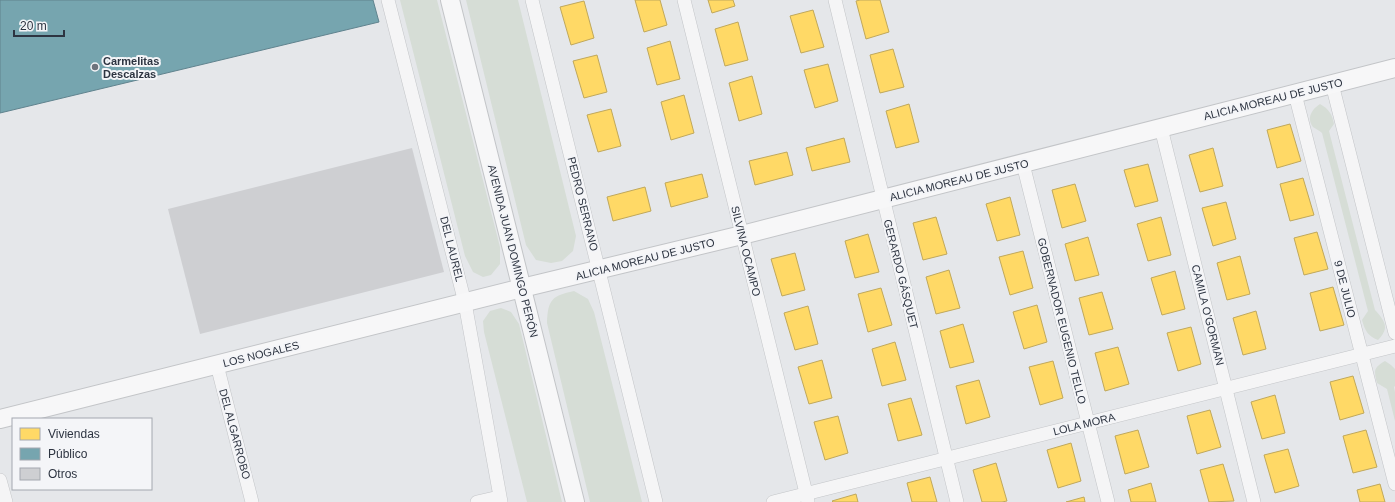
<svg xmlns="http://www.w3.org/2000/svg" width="1395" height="502" font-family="Helvetica,sans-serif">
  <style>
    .green { fill: #d6ddd6 }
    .homes { fill: #ffd966; stroke: #c0a85b }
    .public { fill: #76a5af; stroke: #60838e }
    .building { fill: #cecfd2 }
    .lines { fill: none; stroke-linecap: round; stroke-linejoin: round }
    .street-casing { stroke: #c3c5c8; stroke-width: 14 }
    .secondary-casing { stroke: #c3c5c8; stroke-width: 20 }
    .street { stroke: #f5f5f6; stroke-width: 13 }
    .secondary { stroke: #f7f7f8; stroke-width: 18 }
    .poi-dot { fill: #6d737c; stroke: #f4f5f8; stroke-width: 1.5 }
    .labels { text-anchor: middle; stroke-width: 4; stroke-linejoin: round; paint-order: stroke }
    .poi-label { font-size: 11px; font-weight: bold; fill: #2d3441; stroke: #f4f5f8; text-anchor: start }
    .street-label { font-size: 11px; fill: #2d3441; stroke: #f4f5f8 }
  </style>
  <rect width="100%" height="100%" fill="#e5e7ea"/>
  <!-- green -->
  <path class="green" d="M 400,0 L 437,0 L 500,247 L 500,264 L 491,275 L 483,277 L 473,272 L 465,256 Z
    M 466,0 L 518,0 L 576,236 L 573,251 L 562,261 L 551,263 L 536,260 L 526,245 Z
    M 1320,104 C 1329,109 1332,114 1334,124 L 1329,131 L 1375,310 C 1385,321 1390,328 1378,340 C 1368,336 1365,331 1362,320 L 1368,311 L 1322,133 C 1320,131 1316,129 1313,127 C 1306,118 1312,109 1320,104 Z
    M 574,291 L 588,299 L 594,312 L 642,502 L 590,502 L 547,323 C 548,299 552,296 574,291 Z
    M 501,308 L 511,312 L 519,324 L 562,502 L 527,502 L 484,332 L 483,321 L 490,311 Z
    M 1385,361 L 1391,365 L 1395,369 L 1395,386 L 1394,387 L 1395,392 L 1395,421 L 1387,389 L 1377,383 C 1374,371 1373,368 1385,361 Z"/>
  <!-- homes -->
  <path class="homes" d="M 635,0 L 660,0 L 667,25 L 644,32 Z
    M 708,0 L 733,0 L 735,6 L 712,13 Z
    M 860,0 L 880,0 L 889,32 L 866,39 L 856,1 Z
    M 584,1 L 594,38 L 571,45 L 560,7 Z
    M 813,10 L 824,47 L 801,53 L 790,16 Z
    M 738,22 L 748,60 L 725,66 L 715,29 Z
    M 670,41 L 680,79 L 657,85 L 647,48 Z
    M 893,49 L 904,87 L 880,93 L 870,55 Z
    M 597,55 L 607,92 L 584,98 L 573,61 Z
    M 828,64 L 838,101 L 815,108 L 804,70 Z
    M 752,76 L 762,114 L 739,121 L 729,83 Z
    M 684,95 L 694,133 L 671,140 L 661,102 Z
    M 909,104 L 919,142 L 896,148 L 886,111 Z
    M 611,109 L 621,146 L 598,152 L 587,115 Z
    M 1290,124 L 1301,161 L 1277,168 L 1267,130 Z
    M 844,138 L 850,162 L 812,171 L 806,148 Z
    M 1213,148 L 1223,186 L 1200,192 L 1189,155 Z
    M 787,152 L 793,175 L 755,185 L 749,161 Z
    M 1148,164 L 1158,201 L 1135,207 L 1124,170 Z
    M 702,174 L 708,197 L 671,207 L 665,183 Z
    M 1303,178 L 1314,215 L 1290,221 L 1280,184 Z
    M 1075,184 L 1086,221 L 1062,228 L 1052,190 Z
    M 645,187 L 651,211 L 613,221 L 607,197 Z
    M 1010,197 L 1020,235 L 997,241 L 986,204 Z
    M 1226,202 L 1236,239 L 1213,246 L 1202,208 Z
    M 936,217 L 947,254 L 923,260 L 913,223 Z
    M 1161,217 L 1171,255 L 1148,261 L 1137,224 Z
    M 1317,232 L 1328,269 L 1304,275 L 1294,238 Z
    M 868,234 L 879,272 L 855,278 L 845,241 Z
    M 1088,237 L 1099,275 L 1075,281 L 1065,244 Z
    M 1023,251 L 1033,288 L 1010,295 L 999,257 Z
    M 795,253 L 805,290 L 782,296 L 771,259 Z
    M 1240,256 L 1250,294 L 1227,300 L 1217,263 Z
    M 949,270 L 960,308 L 936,314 L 926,277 Z
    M 1175,271 L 1185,309 L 1162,315 L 1151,278 Z
    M 1333,287 L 1344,325 L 1320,331 L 1310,293 Z
    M 881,288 L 892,325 L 868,332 L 858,294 Z
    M 1102,292 L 1113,329 L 1089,335 L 1079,298 Z
    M 1037,305 L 1047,342 L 1024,349 L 1013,312 Z
    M 808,306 L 818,344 L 795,350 L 784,313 Z
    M 1256,311 L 1266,349 L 1243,355 L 1233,318 Z
    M 963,324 L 974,362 L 950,368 L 940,331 Z
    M 1191,327 L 1201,364 L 1178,371 L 1167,333 Z
    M 895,342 L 906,380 L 882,386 L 872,349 Z
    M 1118,347 L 1129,384 L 1105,391 L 1095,353 Z
    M 822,360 L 832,398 L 809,404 L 798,367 Z
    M 1053,361 L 1063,398 L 1040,405 L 1029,367 Z
    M 1353,376 L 1364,413 L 1340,420 L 1330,382 Z
    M 979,380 L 990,417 L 966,424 L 956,386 Z
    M 1275,395 L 1285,433 L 1262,439 L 1251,402 Z
    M 911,398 L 922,435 L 898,441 L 888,404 Z
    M 1210,410 L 1221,447 L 1197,454 L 1187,416 Z
    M 838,416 L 848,453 L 825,460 L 814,422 Z
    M 1138,430 L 1149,467 L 1125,474 L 1115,436 Z
    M 1366,430 L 1377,467 L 1353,473 L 1343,436 Z
    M 1071,443 L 1081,481 L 1058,488 L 1047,450 Z
    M 1288,449 L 1299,486 L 1275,493 L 1264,455 Z
    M 996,463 L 1007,501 L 1002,502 L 982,502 L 973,470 Z
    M 1223,464 L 1234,501 L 1209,502 L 1200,470 Z
    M 930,477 L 937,502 L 912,502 L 907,483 Z
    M 1151,483 L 1156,502 L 1131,502 L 1128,490 Z
    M 1380,484 L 1385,502 L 1360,502 L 1357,490 Z
    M 856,494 L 858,502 L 833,502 L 832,501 Z
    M 1084,497 L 1085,502 L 1066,502 Z"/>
  <!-- public -->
  <path class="public" d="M 0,0 L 373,0 L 379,22 L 0,113 Z"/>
  <!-- building -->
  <path class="building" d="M 412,148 L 444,272 L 200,334 L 168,209 Z"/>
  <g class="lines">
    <!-- street casing -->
    <g class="street-casing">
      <path id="street" d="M 388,0 L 465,303 L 501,502
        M 532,0 L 656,502
        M 684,0 L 808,501
        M 835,0 L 957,502
        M 1332,84 L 1395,333
        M 1295,94 L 1395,484
        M 1161,128 L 1254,502
        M 1023,164 L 1108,502
        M 217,365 L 252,502
        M 0,480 L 6,502
        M 477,502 L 499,497
        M 773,502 L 1395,346"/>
    </g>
    <!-- secondary casing -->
    <g class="secondary-casing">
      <path id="secondary" d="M 450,0 L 575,502
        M 0,419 L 522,288 L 742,235 L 1395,68"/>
    </g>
    <!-- street -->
    <use href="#street" class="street"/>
    <!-- secondary -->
    <use href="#secondary" class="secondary"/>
  </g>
  <!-- markers -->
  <circle class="poi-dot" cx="95" cy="67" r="4"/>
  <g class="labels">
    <!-- poi labels -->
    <g class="poi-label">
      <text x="103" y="65">Carmelitas<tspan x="103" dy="13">Descalzas</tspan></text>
    </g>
    <!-- street labels -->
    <g class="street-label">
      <text transform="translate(1273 99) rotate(-14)" y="4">ALICIA MOREAU DE JUSTO</text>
      <text transform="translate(959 180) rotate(-14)" y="4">ALICIA MOREAU DE JUSTO</text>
      <text transform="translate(583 204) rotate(76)" y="4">PEDRO SERRANO</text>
      <text transform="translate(452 249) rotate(76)" y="4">DEL LAUREL</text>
      <text transform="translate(513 251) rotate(76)" y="4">AVENIDA JUAN DOMINGO PERÓN</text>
      <text transform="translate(746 251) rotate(76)" y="4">SILVINA OCAMPO</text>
      <text transform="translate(645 259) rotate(-14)" y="4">ALICIA MOREAU DE JUSTO</text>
      <text transform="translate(901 274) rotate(76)" y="4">GERARDO GÁSQUET</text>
      <text transform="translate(1345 289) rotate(76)" y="4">9 DE JULIO</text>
      <text transform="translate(1208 315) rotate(76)" y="4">CAMILA O'GORMAN</text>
      <text transform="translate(1062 321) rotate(76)" y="4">GOBERNADOR EUGENIO TELLO</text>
      <text transform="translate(261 354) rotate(-14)" y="4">LOS NOGALES</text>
      <text transform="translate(1084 424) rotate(-14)" y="4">LOLA MORA</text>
      <text transform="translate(235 434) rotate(75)" y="4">DEL ALGARROBO</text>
    </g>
  </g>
  <!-- legend -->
  <rect x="12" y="418" width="140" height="72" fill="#f4f5f8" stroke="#a4a8af"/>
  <rect x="20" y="428" width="20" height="12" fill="#ffd966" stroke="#a4a8af"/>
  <text x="48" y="438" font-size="12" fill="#2d3441">Viviendas</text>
  <rect x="20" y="448" width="20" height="12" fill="#76a5af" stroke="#a4a8af"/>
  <text x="48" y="458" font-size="12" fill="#2d3441">Público</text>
  <rect x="20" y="468" width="20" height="12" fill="#cecfd2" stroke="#a4a8af"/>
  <text x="48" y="478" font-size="12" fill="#2d3441">Otros</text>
  <!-- scale -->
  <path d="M14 30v6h50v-6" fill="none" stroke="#2d3441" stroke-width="2"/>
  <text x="20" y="30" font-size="12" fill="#2d3441" stroke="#f4f5f8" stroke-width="3" paint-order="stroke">20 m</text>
</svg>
